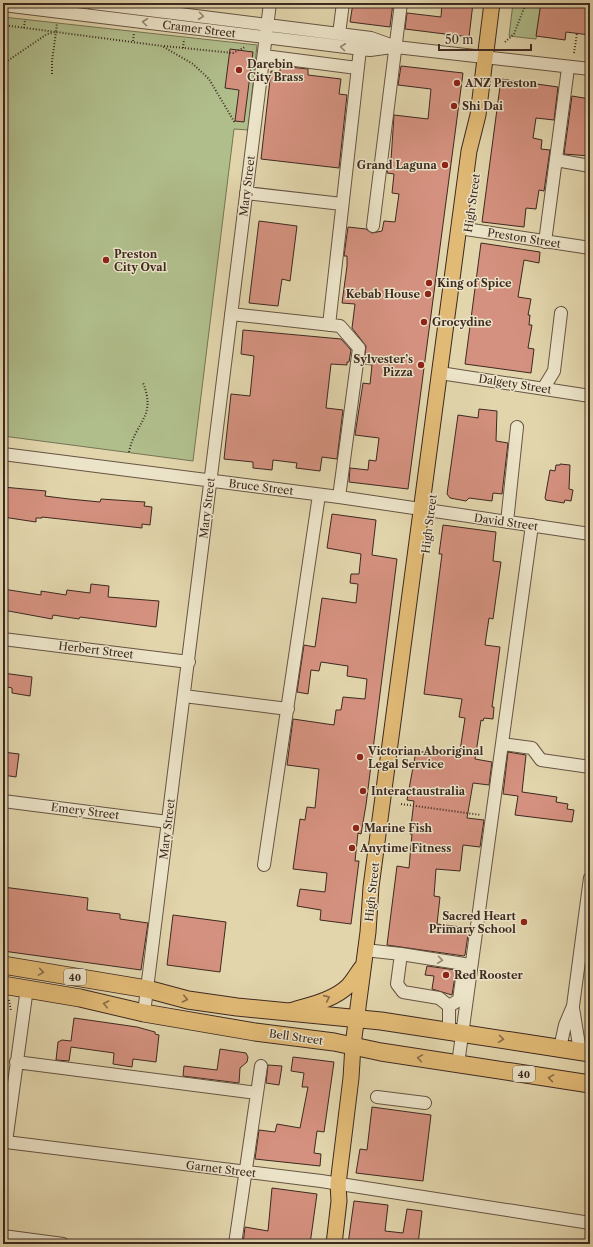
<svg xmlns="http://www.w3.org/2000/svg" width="593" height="1247" font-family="'Libre Caslon Text',serif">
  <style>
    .green { fill: #b0be8c; stroke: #767456 }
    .building { fill: #d4917f; stroke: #3d2920 }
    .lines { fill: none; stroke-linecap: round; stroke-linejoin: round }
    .minor-casing { stroke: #665443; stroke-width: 14 }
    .major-casing { stroke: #3d2920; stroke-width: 17 }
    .highway-casing { stroke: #3d2920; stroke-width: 19 }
    .path { stroke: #3d2920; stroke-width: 2; stroke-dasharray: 1 2; stroke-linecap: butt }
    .minor { stroke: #ece4c9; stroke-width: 12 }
    .major { stroke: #e1ba76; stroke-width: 15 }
    .highway { stroke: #e1ba76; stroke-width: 17 }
    .oneway { stroke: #948674 }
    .oneway2 { stroke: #876a47 }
    .poi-dot { fill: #8f2418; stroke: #ece4c9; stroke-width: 1.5 }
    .labels { text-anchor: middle; stroke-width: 3; stroke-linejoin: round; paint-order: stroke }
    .shield { fill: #ece4c9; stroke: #726153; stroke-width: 1 }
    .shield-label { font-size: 10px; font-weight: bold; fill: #3d2920 }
    .street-label { font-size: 11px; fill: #3d2920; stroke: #ece4c9 }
    .poi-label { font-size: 11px; font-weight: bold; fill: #3d2920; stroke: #ece4c9; text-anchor: start }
  </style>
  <rect width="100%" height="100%" fill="#e2d5ac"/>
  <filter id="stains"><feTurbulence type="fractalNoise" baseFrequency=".005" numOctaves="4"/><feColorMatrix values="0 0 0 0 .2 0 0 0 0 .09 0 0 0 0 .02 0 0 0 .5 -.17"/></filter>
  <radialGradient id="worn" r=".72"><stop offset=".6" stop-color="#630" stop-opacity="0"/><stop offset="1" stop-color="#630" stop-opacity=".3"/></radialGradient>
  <!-- green -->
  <path class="green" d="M 513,3 L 541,3 L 536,39 L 509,36 Z
    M 3,17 L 257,45 L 248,130 L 234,129 L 193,461 L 3,436 Z"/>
  <!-- building -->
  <path class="building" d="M 353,3 L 393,3 L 390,27 L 350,22 Z
    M 442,3 L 473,3 L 469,37 L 405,29 L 407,13 L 441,17 Z
    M 541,3 L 590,3 L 590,35 L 566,32 L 565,40 L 536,36 Z
    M 230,49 L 253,52 L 244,122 L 235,121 L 239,90 L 225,88 Z
    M 280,66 L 308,69 L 308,75 L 341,79 L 339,94 L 347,95 L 339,168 L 261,159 L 271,71 L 280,72 Z
    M 401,66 L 463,73 L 408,489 L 349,482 L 350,468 L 368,470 L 369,460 L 376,461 L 379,438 L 355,435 L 363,383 L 370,384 L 372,365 L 364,364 L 366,346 L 352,328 L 355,304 L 342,303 L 347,266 L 347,256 L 344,256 L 348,227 L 366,229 L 372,233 L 382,231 L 384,221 L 395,222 L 399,194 L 392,193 L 394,174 L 387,173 L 389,160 L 391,160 L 394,115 L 428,119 L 431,89 L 398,85 Z
    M 501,79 L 558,87 L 554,120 L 536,118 L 533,138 L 542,140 L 541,149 L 550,150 L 544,191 L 539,190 L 536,209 L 526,208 L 524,227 L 482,222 Z
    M 572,96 L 590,99 L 590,156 L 564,154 Z
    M 259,221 L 297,226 L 290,281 L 282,279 L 278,306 L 249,303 Z
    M 481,243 L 540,252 L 539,263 L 524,260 L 518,297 L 531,299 L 528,315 L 530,315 L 529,325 L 532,325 L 528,348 L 534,349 L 531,373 L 465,364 Z
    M 243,330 L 341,339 L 351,350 L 349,362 L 347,362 L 347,365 L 331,364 L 326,408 L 343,410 L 337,459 L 322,457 L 320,471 L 296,468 L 297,463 L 273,460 L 272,470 L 253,468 L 253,462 L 224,459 L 231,394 L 250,396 L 254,356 L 241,354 Z
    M 479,409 L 497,411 L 496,441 L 508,443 L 502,494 L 493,493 L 492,501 L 469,498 L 466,501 L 450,498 L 447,494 L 458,415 L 478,418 Z
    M 560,464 L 570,465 L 569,489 L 573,490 L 571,501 L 565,500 L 564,503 L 546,500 L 545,498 L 550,470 L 555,471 L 556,465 L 560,465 Z
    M 3,487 L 46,491 L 45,496 L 69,499 L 100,502 L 101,499 L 145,502 L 144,506 L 152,507 L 150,525 L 142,524 L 142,528 L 42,517 L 42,518 L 36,518 L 36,522 L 3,517 Z
    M 332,514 L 376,520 L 372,555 L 397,559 L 366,805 L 361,834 L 358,833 L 355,861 L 359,861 L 351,924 L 320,920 L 321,910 L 297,906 L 300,889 L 325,892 L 327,873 L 293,869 L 300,819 L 305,820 L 307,807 L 315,808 L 319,769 L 287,765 L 293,719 L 334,725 L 336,710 L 341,710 L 343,697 L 365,699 L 367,679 L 347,676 L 348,666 L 321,662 L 319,671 L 311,670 L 308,694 L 297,692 L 304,645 L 315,647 L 322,598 L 356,603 L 358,584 L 350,583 L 351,574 L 359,574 L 361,554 L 327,548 Z
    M 443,525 L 496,532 L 493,561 L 501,562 L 493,619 L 489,618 L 485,645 L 500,647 L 492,707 L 494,707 L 493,719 L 484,718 L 483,721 L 481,720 L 475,759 L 492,762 L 489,785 L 473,783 L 467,818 L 484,820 L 480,847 L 463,845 L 460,871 L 436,869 L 434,896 L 440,897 L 437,924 L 469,928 L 465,955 L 464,956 L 387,945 L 397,866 L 409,868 L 412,834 L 410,834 L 414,801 L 407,800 L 416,751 L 459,757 L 465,718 L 459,717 L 462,699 L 424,694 L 442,554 L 439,554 Z
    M 91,584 L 109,586 L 108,597 L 159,601 L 156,627 L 80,617 L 79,619 L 53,615 L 52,619 L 3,610 L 3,589 L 41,595 L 41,591 L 66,595 L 67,590 L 90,593 Z
    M 3,673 L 32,677 L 30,696 L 12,693 L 12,688 L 3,686 Z
    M 3,752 L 19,754 L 16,777 L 3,775 Z
    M 508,752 L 526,755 L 522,792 L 557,797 L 556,802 L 568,804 L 567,809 L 574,810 L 572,822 L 515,815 L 518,796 L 503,794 Z
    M 3,887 L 88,898 L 87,910 L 120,914 L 120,919 L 148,923 L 141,970 L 3,951 Z
    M 173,915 L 226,922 L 220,972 L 167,965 Z
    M 427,966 L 456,970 L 452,995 L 432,989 L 434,976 L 425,975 Z
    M 74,1018 L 137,1027 L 155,1032 L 155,1034 L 159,1035 L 156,1062 L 133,1059 L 132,1067 L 113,1064 L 114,1053 L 71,1047 L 69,1061 L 56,1060 L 58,1042 L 62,1040 L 71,1041 Z
    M 220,1049 L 246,1053 L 248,1057 L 247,1062 L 240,1068 L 239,1083 L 183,1076 L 184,1066 L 217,1070 Z
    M 293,1057 L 334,1062 L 324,1132 L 317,1131 L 314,1153 L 321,1154 L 320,1166 L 255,1159 L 259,1130 L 275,1132 L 277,1124 L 300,1128 L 308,1087 L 302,1087 L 304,1073 L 291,1071 Z
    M 268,1065 L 282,1066 L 279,1085 L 266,1083 Z
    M 372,1107 L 431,1115 L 423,1181 L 356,1173 L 360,1149 L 367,1150 Z
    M 272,1188 L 317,1194 L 310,1244 L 243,1244 L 245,1227 L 268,1231 Z
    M 354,1201 L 388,1205 L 385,1231 L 403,1233 L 407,1209 L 422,1211 L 418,1244 L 348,1244 Z"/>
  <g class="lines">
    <!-- minor casing -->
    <g class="minor-casing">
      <path id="minor" d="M 93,3 L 371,38 L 396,47 L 590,69
        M 3,5 L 370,50 L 392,47
        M 339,34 L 343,3
        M 264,56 L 357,68
        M 556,160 L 590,166
        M 246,193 L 342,204
        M 373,226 L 401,3
        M 459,228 L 590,248
        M 545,242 L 568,68
        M 231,314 L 340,326 L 359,348 L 339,497
        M 329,325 L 360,49
        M 440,373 L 590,396
        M 543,389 L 554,371 L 561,313
        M 3,454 L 339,497 L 590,534
        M 507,522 L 517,427
        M 3,639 L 189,662
        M 184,696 L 288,709
        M 502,744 L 532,748 L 541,760 L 590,767
        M 3,801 L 168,822
        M 264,865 L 319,495
        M 365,950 L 401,954 L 397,984 L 403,992 L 439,998 L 449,1006 L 449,1031
        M 401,954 L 464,964 L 459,1000 L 449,1006
        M 27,988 L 6,1142 L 321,1181 L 590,1223
        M 573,1008 L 580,1051
        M 144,1013 L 270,3
        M 560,1048 L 565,1025 L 573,1006 L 590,878
        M 16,1062 L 257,1093
        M 458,1064 L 532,525
        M 377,1097 L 425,1103
        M 3,1236 L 63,1244
        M 235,1244 L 261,1066"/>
    </g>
    <!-- major casing -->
    <g class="major-casing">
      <path id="major" d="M 290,1011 C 309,1005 334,1000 348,986 C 354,980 357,973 362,967
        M 334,1244 L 339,1201 L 338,1184 L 351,1078 L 353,1045 L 368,932 L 371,887 L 469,151 L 478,115 L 492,3"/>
    </g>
    <!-- highway casing -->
    <g class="highway-casing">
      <path id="highway" d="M 3,965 L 147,989 L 188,1000 L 237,1007 L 381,1021 L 590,1053
        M 3,985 L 80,998 L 144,1013 L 255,1032 L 334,1042 L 381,1052 L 590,1084"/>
    </g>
    <!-- path -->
    <path class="path" d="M 3,25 L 162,46 L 193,64 L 209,79 L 235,123
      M 24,28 L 25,19
      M 133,41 L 134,33
      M 505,42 L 514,34 L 526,3
      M 164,46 L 233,53 L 245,47
      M 183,48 L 184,39
      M 574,53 L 577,33
      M 3,64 L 47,34 L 56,32 L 57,23
      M 52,74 L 52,61 L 56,32
      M 129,452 C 135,422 157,417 143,383
      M 401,804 L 481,815
      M 9,1000 L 11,1011"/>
    <!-- minor -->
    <use href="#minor" class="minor"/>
    <!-- major -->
    <use href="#major" class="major"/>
    <!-- highway -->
    <use href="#highway" class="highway"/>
  </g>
  <!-- one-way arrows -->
  <defs><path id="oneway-chevron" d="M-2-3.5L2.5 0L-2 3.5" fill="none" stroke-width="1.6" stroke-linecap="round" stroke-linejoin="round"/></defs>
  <g class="oneway">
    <use href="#oneway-chevron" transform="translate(201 16) rotate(7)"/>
    <use href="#oneway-chevron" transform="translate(145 22) rotate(-173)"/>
    <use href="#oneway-chevron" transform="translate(343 47) rotate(-173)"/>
    <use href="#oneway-chevron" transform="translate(440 960) rotate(8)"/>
  </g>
  <g class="oneway2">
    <use href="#oneway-chevron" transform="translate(41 972) rotate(9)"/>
    <use href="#oneway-chevron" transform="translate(327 998) rotate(-24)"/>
    <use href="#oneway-chevron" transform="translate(185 999) rotate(13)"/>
    <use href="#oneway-chevron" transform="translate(106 1004) rotate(-168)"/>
    <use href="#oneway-chevron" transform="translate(501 1039) rotate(8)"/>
    <use href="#oneway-chevron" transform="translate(420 1058) rotate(-171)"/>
    <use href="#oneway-chevron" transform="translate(551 1078) rotate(-171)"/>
  </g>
  <!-- markers -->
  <g class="poi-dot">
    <circle cx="239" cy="70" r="4"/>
    <circle cx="457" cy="83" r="4"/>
    <circle cx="454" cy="106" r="4"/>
    <circle cx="445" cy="165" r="4"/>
    <circle cx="106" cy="260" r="4"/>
    <circle cx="429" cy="283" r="4"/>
    <circle cx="428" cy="294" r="4"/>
    <circle cx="424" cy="322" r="4"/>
    <circle cx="421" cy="365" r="4"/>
    <circle cx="360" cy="757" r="4"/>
    <circle cx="363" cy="791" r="4"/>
    <circle cx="356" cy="828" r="4"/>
    <circle cx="352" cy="848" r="4"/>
    <circle cx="524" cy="922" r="4"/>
    <circle cx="446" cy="975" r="4"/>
  </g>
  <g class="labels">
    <!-- shield labels -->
    <g class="shield">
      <rect x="64" y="969" width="22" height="16" rx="3"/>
      <rect x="513" y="1066" width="22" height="16" rx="3"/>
    </g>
    <g class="shield-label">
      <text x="75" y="981">40</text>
      <text x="524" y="1078">40</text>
    </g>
    <!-- street labels -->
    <g class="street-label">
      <text transform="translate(199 29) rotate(7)" y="4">Cramer Street</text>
      <text transform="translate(247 186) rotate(-83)" y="4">Mary Street</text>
      <text transform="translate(472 203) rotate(-82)" y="4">High Street</text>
      <text transform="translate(524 238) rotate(9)" y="4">Preston Street</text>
      <text transform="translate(515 384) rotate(9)" y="4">Dalgety Street</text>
      <text transform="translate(261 487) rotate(7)" y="4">Bruce Street</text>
      <text transform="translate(207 508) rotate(-83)" y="4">Mary Street</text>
      <text transform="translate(506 522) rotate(8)" y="4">David Street</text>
      <text transform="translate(429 524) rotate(-83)" y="4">High Street</text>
      <text transform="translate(96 650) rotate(7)" y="4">Herbert Street</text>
      <text transform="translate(85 811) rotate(7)" y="4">Emery Street</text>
      <text transform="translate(167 829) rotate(-83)" y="4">Mary Street</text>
      <text transform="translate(372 892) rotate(-84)" y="4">High Street</text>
      <text transform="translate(296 1037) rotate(8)" y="4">Bell Street</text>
      <text transform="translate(221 1169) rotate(7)" y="4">Garnet Street</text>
    </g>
    <!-- poi labels -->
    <g class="poi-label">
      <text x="247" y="68">Darebin<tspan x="247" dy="13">City Brass</tspan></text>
      <text x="465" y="87">ANZ Preston</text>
      <text x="462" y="110">Shi Dai</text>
      <text x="437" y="169" text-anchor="end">Grand Laguna</text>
      <text x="114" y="258">Preston<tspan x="114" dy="13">City Oval</tspan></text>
      <text x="437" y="287">King of Spice</text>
      <text x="420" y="298" text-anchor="end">Kebab House</text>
      <text x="432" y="326">Grocydine</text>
      <text x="413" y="363" text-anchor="end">Sylvester’s<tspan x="413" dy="13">Pizza</tspan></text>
      <text x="368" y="755">Victorian Aboriginal<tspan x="368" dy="13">Legal Service</tspan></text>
      <text x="371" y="795">Interactaustralia</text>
      <text x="364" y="832">Marine Fish</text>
      <text x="360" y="852">Anytime Fitness</text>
      <text x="516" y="920" text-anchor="end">Sacred Heart<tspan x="516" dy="13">Primary School</tspan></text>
      <text x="454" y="979">Red Rooster</text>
    </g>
  </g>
  <!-- margin -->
  <rect width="593" height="1247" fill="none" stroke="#e2d5ac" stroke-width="16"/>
  <rect x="4" y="4" width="585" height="1239" fill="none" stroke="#3d2920" stroke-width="2"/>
  <rect x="8" y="8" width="577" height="1231" fill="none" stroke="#3d2920"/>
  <!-- scale -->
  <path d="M439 44v6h92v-6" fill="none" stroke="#3d2920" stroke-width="2"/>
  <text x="445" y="44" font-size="12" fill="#3d2920" stroke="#ece4c9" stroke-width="3" paint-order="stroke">50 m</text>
  <rect width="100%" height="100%" filter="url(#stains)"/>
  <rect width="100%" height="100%" fill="url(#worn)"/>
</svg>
